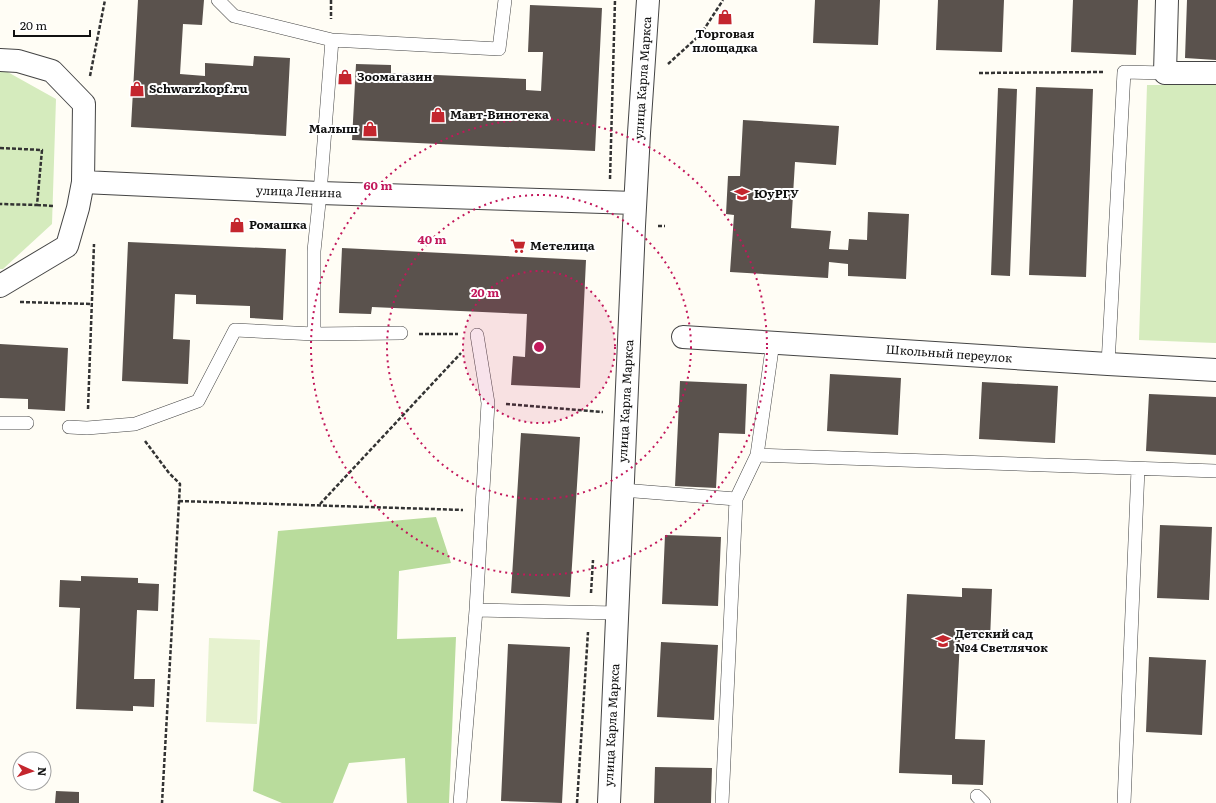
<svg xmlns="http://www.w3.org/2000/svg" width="1216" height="803" font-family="Literata,serif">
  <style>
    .green { fill: #d5ebbd }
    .forest { fill: #b9dc9c }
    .pitch { fill: #e6f2cf }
    .building { fill: #5a524d }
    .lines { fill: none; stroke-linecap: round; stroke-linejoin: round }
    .service-casing { stroke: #444; stroke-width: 14 }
    .minor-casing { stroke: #444; stroke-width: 24 }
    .path { stroke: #333; stroke-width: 2.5; stroke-dasharray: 4 2; stroke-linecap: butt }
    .service { stroke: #fff; stroke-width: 13 }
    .minor { stroke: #fff; stroke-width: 22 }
    .ring { fill: none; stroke: #c2185b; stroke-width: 2; stroke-dasharray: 2 4 }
    .labels { text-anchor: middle; stroke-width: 4; stroke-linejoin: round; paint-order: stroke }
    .poi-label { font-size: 12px; font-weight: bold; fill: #111; stroke: #fff; text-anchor: start }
    .street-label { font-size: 12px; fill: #111; stroke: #fff }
    .centre { fill: #c2185b; stroke: #fff; stroke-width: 2 }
    .ring-label { font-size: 12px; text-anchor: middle; font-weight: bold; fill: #c2185b; stroke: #fff; stroke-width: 4; stroke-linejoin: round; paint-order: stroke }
  </style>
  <rect width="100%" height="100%" fill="#fffdf5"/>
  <!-- green -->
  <path class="green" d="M 0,70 L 4,70 L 56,99 L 52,224 L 3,269 L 0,269 Z
    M 1147,85 L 1216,85 L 1216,343 L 1139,340 Z"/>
  <!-- forest -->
  <path class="forest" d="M 436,517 L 451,563 L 399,571 L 397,639 L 456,637 L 449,803 L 407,803 L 405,758 L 349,763 L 333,803 L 282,803 L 253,791 L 278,531 Z"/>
  <!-- pitch -->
  <path class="pitch" d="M 209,638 L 260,640 L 257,724 L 206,722 Z"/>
  <!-- building -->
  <path class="building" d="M 138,0 L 204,0 L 202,25 L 183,24 L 180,74 L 205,76 L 205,63 L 253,66 L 254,56 L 290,58 L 286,136 L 131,127 Z
    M 815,0 L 880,0 L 878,45 L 813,43 Z
    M 938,0 L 1004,0 L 1002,52 L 936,50 Z
    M 1073,0 L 1138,0 L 1136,55 L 1071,52 Z
    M 1187,0 L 1216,0 L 1216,60 L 1185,58 Z
    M 530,5 L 602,8 L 595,151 L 352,140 L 356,64 L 391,65 L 391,73 L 526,79 L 526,90 L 541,91 L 543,52 L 528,52 Z
    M 1036,87 L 1093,89 L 1086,277 L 1029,275 Z
    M 998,88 L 1017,89 L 1010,276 L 991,275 Z
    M 743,120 L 839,126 L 836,165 L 795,162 L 791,228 L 831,231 L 829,249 L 848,250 L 849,239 L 867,240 L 868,212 L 909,214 L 906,279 L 848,276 L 848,264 L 829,262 L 828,278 L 730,272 L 734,215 L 726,214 L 728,176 L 740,176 Z
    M 128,242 L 286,249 L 283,320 L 250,318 L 250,306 L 196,304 L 196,295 L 175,294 L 173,339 L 190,340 L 188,384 L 122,381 Z
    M 342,248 L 586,260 L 580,388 L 511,385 L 513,356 L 525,357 L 527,314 L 372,307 L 371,314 L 339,313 Z
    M 0,344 L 68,348 L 65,411 L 28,409 L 28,399 L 0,398 Z
    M 830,374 L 901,378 L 898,435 L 827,431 Z
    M 680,381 L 747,384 L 745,434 L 719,433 L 716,488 L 675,486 Z
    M 982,382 L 1058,386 L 1055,443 L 979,439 Z
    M 1149,394 L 1216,397 L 1216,455 L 1146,451 Z
    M 521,433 L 580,437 L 570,597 L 511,593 Z
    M 1160,525 L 1212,527 L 1209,600 L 1157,598 Z
    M 665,535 L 721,537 L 718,606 L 662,604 Z
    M 81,576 L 138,578 L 138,583 L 159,584 L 158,611 L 137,610 L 134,679 L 155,679 L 154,707 L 133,706 L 133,711 L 76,709 L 80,608 L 59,607 L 60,580 L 81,581 Z
    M 962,588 L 992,589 L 990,640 L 960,639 L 955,739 L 985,740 L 983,785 L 952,784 L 952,775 L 899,773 L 907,594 L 962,597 Z
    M 661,642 L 718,645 L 714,720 L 657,717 Z
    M 508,644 L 570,647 L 562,803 L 501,801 Z
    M 1149,657 L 1206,660 L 1202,735 L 1146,732 Z
    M 655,767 L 712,768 L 711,803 L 654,803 Z
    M 56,791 L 79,792 L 79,803 L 55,803 Z"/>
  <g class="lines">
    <!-- service casing -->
    <g class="service-casing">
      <path id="service" d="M 332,40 L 499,49 L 505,0
        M 314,334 L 401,333
        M 1108,364 L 1124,72 L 1165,73
        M 0,423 L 27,423
        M 69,427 L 87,428 L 135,424 L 198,401 L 235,330 L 314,334 L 314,251 L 320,193 L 332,40 L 234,16 L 218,0
        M 757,455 L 1216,471
        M 622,490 L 736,499 L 757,455 L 773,342
        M 476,610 L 488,403 L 477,335
        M 977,796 L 984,803
        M 460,803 L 476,610 L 617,613
        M 722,803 L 736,499
        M 1124,803 L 1138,469"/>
    </g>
    <!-- minor casing -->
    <g class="minor-casing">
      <path id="minor" d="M 1167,0 L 1165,73 L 1216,73
        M 0,60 L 18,61 L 52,71 L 84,104 L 83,182 L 78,208 L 67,246 L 0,286
        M 83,182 L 320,193 L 635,203
        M 683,337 L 1108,364 L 1216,370
        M 609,803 L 634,226 L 639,133 L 648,0"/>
    </g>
    <!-- path -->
    <path class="path" d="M 331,0 L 331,19
      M 668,64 L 701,34 L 723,0
      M 979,73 L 1104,72
      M 90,76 L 105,0
      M 0,148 L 42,150 L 37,205 L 0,204
      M 610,179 L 615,0
      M 37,205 L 54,206
      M 658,226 L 665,226
      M 20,302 L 92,304
      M 419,334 L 458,334
      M 506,404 L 603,412
      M 88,409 L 94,244
      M 145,441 L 169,473 L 180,484 L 162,803
      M 179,501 L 463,510
      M 320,504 L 461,353
      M 591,593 L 593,560
      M 577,803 L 588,632"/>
    <!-- service -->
    <use href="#service" class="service"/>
    <!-- minor -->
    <use href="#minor" class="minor"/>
  </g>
  <!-- distance rings -->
  <circle cx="539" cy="347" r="76" fill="#c2185b" fill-opacity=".12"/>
  <g class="ring">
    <circle cx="539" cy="347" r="76"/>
    <circle cx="539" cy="347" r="152"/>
    <circle cx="539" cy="347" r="228"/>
  </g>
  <!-- icons -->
  <defs>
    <g id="shop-bare" transform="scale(1.2)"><path d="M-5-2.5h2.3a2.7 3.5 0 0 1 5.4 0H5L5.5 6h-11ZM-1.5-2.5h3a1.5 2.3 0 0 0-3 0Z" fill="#c4262e" stroke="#fff" stroke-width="2.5" paint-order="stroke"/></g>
    <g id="school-bare" transform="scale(1.2)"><path d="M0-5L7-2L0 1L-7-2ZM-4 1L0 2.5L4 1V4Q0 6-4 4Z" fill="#c4262e" stroke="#fff" stroke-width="2.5" paint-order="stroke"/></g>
    <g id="supermarket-bare" transform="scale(1.2)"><path d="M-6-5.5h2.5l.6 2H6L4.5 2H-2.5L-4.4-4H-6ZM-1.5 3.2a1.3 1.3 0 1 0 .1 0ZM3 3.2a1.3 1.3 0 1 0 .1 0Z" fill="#c4262e" stroke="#fff" stroke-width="2.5" paint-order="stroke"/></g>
  </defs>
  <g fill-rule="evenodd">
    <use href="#shop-bare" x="725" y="17"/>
    <use href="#shop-bare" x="345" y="77"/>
    <use href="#shop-bare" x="137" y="89"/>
    <use href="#shop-bare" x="438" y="115"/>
    <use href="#shop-bare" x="370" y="129"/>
    <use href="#school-bare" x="742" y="194"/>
    <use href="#shop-bare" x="237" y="225"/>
    <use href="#supermarket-bare" x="518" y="246"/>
    <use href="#school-bare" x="943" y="641"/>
  </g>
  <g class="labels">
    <!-- poi labels -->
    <g class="poi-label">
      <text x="725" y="38" text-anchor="middle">Торговая<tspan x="725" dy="14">площадка</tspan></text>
      <text x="357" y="81">Зоомагазин</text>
      <text x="149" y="93">Schwarzkopf.ru</text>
      <text x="450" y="119">Мавт-Винотека</text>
      <text x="358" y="133" text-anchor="end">Малыш</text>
      <text x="754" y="198">ЮуРГУ</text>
      <text x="249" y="229">Ромашка</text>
      <text x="530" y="250">Метелица</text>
      <text x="955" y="638">Детский сад<tspan x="955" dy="14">№4 Светлячок</tspan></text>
    </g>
    <!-- street labels -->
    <g class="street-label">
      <text transform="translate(643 78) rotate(-86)" y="4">улица Карла Маркса</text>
      <text transform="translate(299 192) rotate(2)" y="4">улица Ленина</text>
      <text transform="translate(949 354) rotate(4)" y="4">Школьный переулок</text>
      <text transform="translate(626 401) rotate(-87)" y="4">улица Карла Маркса</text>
      <text transform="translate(612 725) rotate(-87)" y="4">улица Карла Маркса</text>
    </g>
  </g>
  <circle cx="539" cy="347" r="6" class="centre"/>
  <g class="ring-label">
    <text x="378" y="190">60 m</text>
    <text x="432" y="244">40 m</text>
    <text x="485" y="297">20 m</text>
  </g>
  <!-- north arrow -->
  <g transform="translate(32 771) rotate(93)"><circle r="19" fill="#ffffff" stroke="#a0a0a0"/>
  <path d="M0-3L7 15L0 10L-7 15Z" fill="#c4262e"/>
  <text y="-6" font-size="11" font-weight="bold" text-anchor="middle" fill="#111111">N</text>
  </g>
  <!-- scale -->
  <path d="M14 30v6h76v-6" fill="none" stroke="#111111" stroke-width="2"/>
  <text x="20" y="30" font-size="12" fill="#111111" stroke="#ffffff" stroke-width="3" paint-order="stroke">20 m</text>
</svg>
